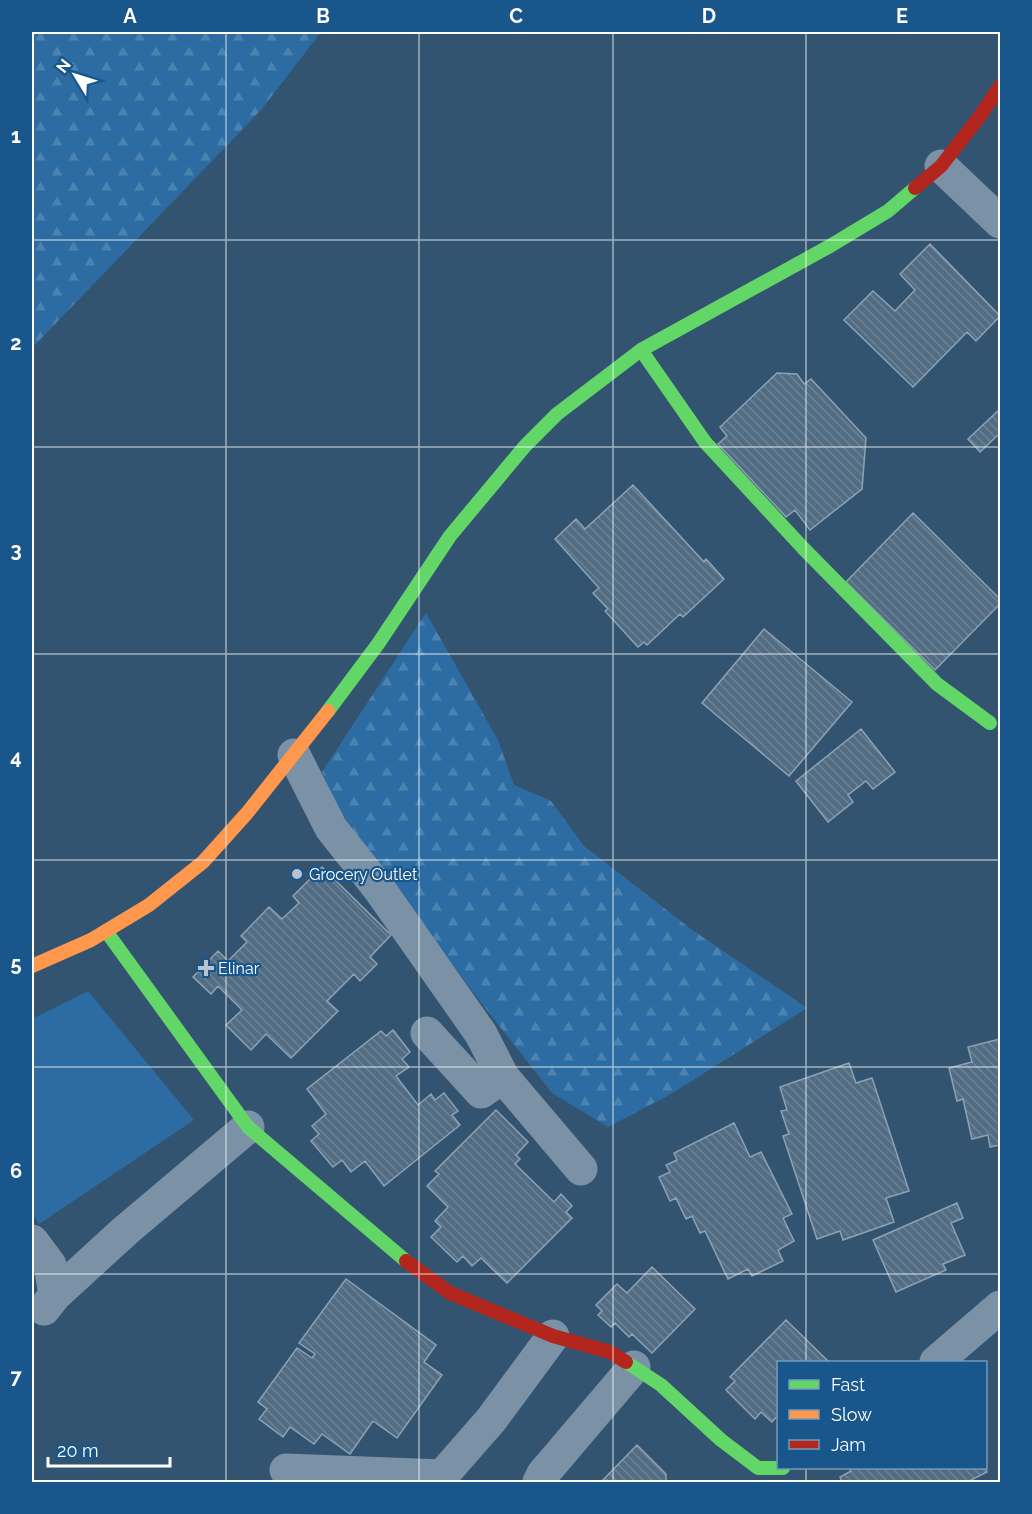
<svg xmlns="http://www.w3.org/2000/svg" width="1032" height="1514" font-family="Raleway,sans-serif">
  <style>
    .grass { fill: #2c6ca2 }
    .forest { fill: url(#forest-firs) }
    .building { fill: url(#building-back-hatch); stroke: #8ea2b4; stroke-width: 1.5 }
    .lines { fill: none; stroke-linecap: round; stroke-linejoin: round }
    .street { stroke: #7a91a6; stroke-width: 33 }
    .fast { stroke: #63d668; stroke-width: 14 }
    .slow { stroke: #ff974d; stroke-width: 14 }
    .jam { stroke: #b3261e; stroke-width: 14 }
    .grid { fill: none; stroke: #fff; stroke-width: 1.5; stroke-opacity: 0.55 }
    .poi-dot { fill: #b8c3cd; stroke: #18568c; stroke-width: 2 }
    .labels { text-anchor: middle; stroke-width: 4.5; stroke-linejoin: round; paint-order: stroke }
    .poi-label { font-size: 16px; fill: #fff; stroke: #18568c; text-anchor: start }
    .neatline { fill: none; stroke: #fff; stroke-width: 2 }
    .grid-label { font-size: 20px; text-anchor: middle; font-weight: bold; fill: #fff }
  </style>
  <defs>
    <pattern id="forest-firs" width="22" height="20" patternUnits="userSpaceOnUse" patternTransform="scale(1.5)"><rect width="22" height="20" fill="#2c6ca2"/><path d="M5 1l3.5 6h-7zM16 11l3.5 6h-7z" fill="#4c82b0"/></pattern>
    <pattern id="building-back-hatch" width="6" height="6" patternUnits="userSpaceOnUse" patternTransform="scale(1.5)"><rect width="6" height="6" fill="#516c83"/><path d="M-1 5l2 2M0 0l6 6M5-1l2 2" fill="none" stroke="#6b8296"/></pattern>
  </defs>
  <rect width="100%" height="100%" fill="#335471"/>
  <!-- grass -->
  <path class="grass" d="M 88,991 L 194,1120 L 39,1224 L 32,1213 L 32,1019 Z"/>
  <!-- forest -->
  <path class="forest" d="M 32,32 L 321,32 L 261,110 L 32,348 Z
    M 426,613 L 498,740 L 514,785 L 551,801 L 584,846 L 691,929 L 807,1008 L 671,1094 L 608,1127 L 552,1093 L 472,991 L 339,810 L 322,772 Z"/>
  <!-- building -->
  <path class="building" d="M 930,244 L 1000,316 L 976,341 L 967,332 L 913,387 L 844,320 L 873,291 L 895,311 L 915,290 L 900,274 Z
    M 777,373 L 797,374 L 804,384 L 811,379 L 866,438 L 862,489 L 810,530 L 795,510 L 786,517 L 718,444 L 727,436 L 720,427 Z
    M 1000,409 L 1000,433 L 980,452 L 968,439 Z
    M 633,485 L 704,562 L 706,559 L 724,579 L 683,617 L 680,614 L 647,645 L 644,642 L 638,647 L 605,611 L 608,609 L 593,593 L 599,588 L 555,539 L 576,519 L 585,529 Z
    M 913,513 L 1000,599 L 1000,604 L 935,670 L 846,582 Z
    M 764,629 L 852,702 L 789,776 L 702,703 Z
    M 861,729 L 895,772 L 873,789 L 866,781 L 848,795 L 853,802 L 828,822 L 796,781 Z
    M 322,867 L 391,935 L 370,957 L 377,964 L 360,981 L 354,974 L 327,1001 L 338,1011 L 291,1058 L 266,1034 L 251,1050 L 226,1025 L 242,1010 L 218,986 L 211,994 L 193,977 L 218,951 L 228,961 L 247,942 L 241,936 L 269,907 L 282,919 L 299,903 L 293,896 Z
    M 393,1030 L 410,1052 L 402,1059 L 409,1067 L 396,1076 L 418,1105 L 431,1094 L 435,1100 L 444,1093 L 458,1111 L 452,1115 L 460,1125 L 384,1186 L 365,1161 L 351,1172 L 342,1160 L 333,1167 L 311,1141 L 319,1134 L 312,1126 L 326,1114 L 307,1089 L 381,1031 L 386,1036 Z
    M 1000,1039 L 1000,1145 L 990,1147 L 988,1135 L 972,1139 L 963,1099 L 957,1101 L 949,1068 L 972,1062 L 968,1047 Z
    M 849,1063 L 856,1083 L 872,1078 L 909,1191 L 886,1198 L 894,1222 L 843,1240 L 840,1231 L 817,1239 L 783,1136 L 789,1134 L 781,1111 L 787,1110 L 780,1087 Z
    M 496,1110 L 528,1142 L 516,1155 L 520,1159 L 515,1164 L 554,1202 L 561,1194 L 572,1206 L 566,1212 L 572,1218 L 507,1283 L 481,1258 L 472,1266 L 463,1256 L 457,1262 L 431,1237 L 441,1227 L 435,1221 L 448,1207 L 427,1186 L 439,1174 L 435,1171 Z
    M 734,1123 L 750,1157 L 761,1152 L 792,1214 L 783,1218 L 794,1241 L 778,1250 L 783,1261 L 752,1276 L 748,1269 L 728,1279 L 705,1231 L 700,1233 L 692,1216 L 686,1219 L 676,1198 L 670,1201 L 659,1177 L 670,1172 L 666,1165 L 677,1160 L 674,1153 Z
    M 957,1203 L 963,1218 L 951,1223 L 965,1255 L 943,1264 L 946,1270 L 896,1292 L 873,1240 Z
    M 652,1267 L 695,1309 L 652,1353 L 632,1334 L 629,1337 L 615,1323 L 611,1327 L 598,1315 L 602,1311 L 596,1305 L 617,1284 L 627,1293 Z
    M 346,1279 L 436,1345 L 424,1362 L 442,1375 L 397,1438 L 373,1421 L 350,1454 L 322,1434 L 314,1444 L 290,1427 L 283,1437 L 259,1419 L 267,1409 L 258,1402 L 297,1348 L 312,1358 L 315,1354 L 299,1343 Z
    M 786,1320 L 829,1362 L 778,1362 L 778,1415 L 772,1422 L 761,1412 L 755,1419 L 726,1390 L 735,1381 L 730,1377 Z
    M 637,1445 L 666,1474 L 666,1482 L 601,1482 Z
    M 849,1468 L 985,1468 L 987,1472 L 971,1480 L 972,1482 L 842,1482 L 840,1477 L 851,1471 Z"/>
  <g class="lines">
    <!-- street -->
    <path class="street" d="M 941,166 L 1000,222
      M 294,755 L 331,828 L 380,890 L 481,1034 L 503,1077 L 581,1169
      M 427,1033 L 481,1092 L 503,1077
      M 32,1241 L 50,1265 L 55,1295 L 44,1309
      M 55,1295 L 125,1231 L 248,1127
      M 936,1362 L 1000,1307
      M 286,1470 L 442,1476 L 491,1420 L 553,1336
      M 539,1482 L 543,1474 L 634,1367"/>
    <!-- fast -->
    <path class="fast" d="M 641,350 L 705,442 L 803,548 L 937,684 L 990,723
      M 328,711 L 378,644 L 450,536 L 525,446 L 557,414 L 641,350 L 830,246 L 888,211 L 915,188
      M 106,931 L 248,1127 L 406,1261
      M 626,1362 L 661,1385 L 721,1440 L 758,1468 L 783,1468"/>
    <!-- slow -->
    <path class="slow" d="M 32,966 L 91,940 L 149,905 L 203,862 L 247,813 L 328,711"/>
    <!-- jam -->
    <path class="jam" d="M 915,188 L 941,166 L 980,116 L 1000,86
      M 406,1261 L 450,1293 L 553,1336 L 610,1352 L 626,1362"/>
  </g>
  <!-- grid -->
  <path class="grid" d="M 226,32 L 226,1482M 419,32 L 419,1482M 613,32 L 613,1482M 806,32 L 806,1362M 32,240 L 1000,240M 32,447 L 1000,447M 32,654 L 1000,654M 32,860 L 1000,860M 32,1067 L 1000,1067M 32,1274 L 1000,1274M 806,1468 L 806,1482"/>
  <!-- markers -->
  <g class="poi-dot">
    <circle cx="297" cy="874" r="6"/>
    <path d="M203 959h6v6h6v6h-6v6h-6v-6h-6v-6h6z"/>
  </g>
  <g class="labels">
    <!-- poi labels -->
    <g class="poi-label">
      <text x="309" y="880">Grocery Outlet</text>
      <text x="218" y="974">Elinar</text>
    </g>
  </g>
  <!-- border -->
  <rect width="1032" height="1514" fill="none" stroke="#18568c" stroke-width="66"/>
  <!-- legend -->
  <rect x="777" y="1361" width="210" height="108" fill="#18568c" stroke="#749aba" stroke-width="1.5"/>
  <rect x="789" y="1380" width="30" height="9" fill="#63d668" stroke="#749aba" stroke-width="1.5"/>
  <text x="831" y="1391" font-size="18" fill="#ffffff">Fast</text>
  <rect x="789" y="1410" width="30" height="9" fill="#ff974d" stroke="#749aba" stroke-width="1.5"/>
  <text x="831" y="1421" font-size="18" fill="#ffffff">Slow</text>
  <rect x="789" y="1440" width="30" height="9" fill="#b3261e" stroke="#749aba" stroke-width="1.5"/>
  <text x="831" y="1451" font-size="18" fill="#ffffff">Jam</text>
  <!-- north arrow -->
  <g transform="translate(75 75) rotate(308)" stroke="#18568c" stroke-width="4.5" paint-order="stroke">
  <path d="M0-4.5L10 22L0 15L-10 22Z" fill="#ffffff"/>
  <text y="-9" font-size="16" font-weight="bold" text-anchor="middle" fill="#ffffff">N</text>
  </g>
  <!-- scale -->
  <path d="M48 1457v9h122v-9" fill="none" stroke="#ffffff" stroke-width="3"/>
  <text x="57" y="1457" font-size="18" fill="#ffffff" stroke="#18568c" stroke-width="4.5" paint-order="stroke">20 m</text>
  <rect x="33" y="33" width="966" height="1448" class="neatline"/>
  <g class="grid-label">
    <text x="130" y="23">A</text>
    <text x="323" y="23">B</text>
    <text x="516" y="23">C</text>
    <text x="709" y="23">D</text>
    <text x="902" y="23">E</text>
    <text x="16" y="143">1</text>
    <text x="16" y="350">2</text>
    <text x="16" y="557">3</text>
    <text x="16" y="764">4</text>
    <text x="16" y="971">5</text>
    <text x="16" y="1178">6</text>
    <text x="16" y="1384">7</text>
  </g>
</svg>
